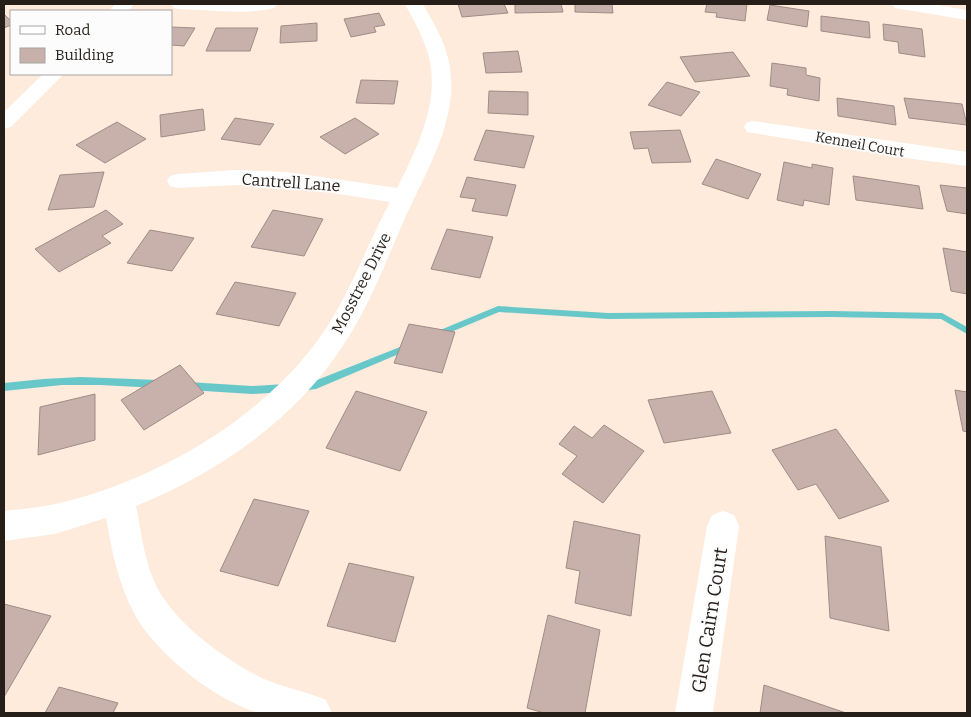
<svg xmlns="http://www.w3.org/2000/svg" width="971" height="717" font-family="Bitter,serif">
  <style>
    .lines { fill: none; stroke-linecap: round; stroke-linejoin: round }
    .stream { fill: #68c8c9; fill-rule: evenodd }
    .building { fill: #c8b0ab; stroke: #a18b86 }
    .minor { fill: #fff; fill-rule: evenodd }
    .major { fill: #fff; fill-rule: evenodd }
    .labels { text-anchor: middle; stroke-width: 4; stroke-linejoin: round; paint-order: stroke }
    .far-street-label { font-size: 14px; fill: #251e19; stroke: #fcfcfc }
    .street-label { font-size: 16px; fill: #251e19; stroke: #fcfcfc }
    .near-street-label { font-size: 19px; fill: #251e19; stroke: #fcfcfc }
  </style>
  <rect width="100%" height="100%" fill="#feebdc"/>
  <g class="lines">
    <!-- stream -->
    <path class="stream" d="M 498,306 L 608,313 L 831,311 L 942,313 L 967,327 L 967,334 L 941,319 L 831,317 L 608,319 L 499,312 L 439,337 L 433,337 L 432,335 L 433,333 Z
      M 410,343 L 413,344 L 414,346 L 413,348 L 316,389 L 301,391 L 298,390 L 296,387 L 298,384 L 312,382 Z
      M 81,377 L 158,380 L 161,381 L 162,384 L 161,387 L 158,388 L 100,385 L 62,385 L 4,391 L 4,383 L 43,379 Z
      M 188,382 L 252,386 L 285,384 L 288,385 L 290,388 L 288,391 L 285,392 L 252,394 L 188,390 L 185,389 L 184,386 L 185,383 Z"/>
  </g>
  <!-- building -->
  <path class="building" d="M 458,4 L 504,4 L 508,13 L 462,17 Z
    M 515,4 L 561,4 L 563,12 L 515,13 Z
    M 575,4 L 612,4 L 613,13 L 575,12 Z
    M 707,4 L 747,4 L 745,21 L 716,17 L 717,13 L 705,12 Z
    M 770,5 L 809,11 L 807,27 L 767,20 Z
    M 379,13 L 385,25 L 374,27 L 376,32 L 351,37 L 344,19 Z
    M 4,14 L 11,21 L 11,25 L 4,28 Z
    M 821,16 L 869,22 L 870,38 L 821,31 Z
    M 317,23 L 317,41 L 280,43 L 281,26 Z
    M 883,24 L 922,29 L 925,57 L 899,53 L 898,42 L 884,40 Z
    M 171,27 L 195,28 L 184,46 L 171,45 Z
    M 216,28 L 258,28 L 250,51 L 206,51 Z
    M 518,51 L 522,72 L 486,73 L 483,53 Z
    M 733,52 L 750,76 L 695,82 L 680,57 Z
    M 772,63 L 806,68 L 806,75 L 820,78 L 819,101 L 787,95 L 788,89 L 770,86 Z
    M 361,80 L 398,81 L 394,104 L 356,103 Z
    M 667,82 L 700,92 L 681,116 L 648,105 Z
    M 489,91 L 528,92 L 528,115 L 488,113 Z
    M 837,98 L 894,106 L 896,125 L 838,116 Z
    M 904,98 L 962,104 L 967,125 L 909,118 Z
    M 203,109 L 205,130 L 161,137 L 160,115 Z
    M 235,118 L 274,124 L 260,145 L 221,139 Z
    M 355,118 L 379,134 L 345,154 L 320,137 Z
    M 117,122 L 146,139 L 105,163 L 76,145 Z
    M 486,130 L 534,136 L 524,168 L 474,160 Z
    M 680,130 L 691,162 L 652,163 L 648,148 L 634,149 L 630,132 Z
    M 716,159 L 761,174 L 748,199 L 702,184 Z
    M 784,162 L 812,168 L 812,164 L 833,168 L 829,205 L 804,200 L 803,206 L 777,200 Z
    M 104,172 L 94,207 L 48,210 L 60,175 Z
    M 853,176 L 919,186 L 923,209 L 856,200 Z
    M 467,177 L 516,185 L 507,216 L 472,211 L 476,199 L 460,197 Z
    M 940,185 L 967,188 L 967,214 L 947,211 Z
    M 106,210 L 123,224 L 102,236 L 111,243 L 59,272 L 35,249 Z
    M 273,210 L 323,219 L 304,256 L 251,247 Z
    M 447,229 L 493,237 L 480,278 L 431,269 Z
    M 150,230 L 194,238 L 172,271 L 127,263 Z
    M 943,248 L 967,252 L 967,294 L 951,291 Z
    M 235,282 L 296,293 L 279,326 L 216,314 Z
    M 409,324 L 455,332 L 442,373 L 394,363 Z
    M 180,365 L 204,393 L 144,430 L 121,400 Z
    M 955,390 L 967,392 L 967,432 L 963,431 Z
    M 356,391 L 427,412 L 400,471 L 326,448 Z
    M 712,391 L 731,433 L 664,443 L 648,400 Z
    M 95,394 L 95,440 L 38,455 L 40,407 Z
    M 604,425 L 644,451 L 603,503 L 562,474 L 577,456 L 559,444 L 574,426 L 592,438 Z
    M 836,429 L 889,501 L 839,519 L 816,484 L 798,490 L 772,450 Z
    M 254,499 L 309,511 L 278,586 L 220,571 Z
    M 574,521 L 640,535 L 631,616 L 575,603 L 580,571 L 566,568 Z
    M 825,536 L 881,547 L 889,631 L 830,618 Z
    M 349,563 L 414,577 L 395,642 L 327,626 Z
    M 4,604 L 51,616 L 4,697 Z
    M 548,615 L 600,630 L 585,713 L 544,713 L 527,708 Z
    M 764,685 L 846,713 L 760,713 Z
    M 59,687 L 118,703 L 113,713 L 45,713 Z"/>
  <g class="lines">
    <!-- minor -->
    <path class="minor" d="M 171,4 L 277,4 L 274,8 C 247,15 209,10 180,9 L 174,8 Z
      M 405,4 L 423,4 C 432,21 444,39 448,58 C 462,115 427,169 405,218 C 386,261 370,305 344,344 C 296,419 218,473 136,506 C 141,531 144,558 154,581 C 171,621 226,661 264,679 C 284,688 306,691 326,700 L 332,713 C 318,714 267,716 256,712 C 214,699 154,652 134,613 C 118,583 112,551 106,518 L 55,534 L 4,541 L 4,511 C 24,509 44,507 64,502 C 162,478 271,413 327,327 C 352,288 368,243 390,202 L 287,186 L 235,185 L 178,188 L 170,186 L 167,181 L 170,176 L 178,174 L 235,170 L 287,172 L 397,188 C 417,149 440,102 429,57 C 424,38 414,21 405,4 Z
      M 892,4 L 931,4 L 967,10 L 967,20 L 895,8 Z
      M 754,121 L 967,152 L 967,166 L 913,159 L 747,132 L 744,127 L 747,122 Z
      M 723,511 L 734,515 L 739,526 L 713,713 L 675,713 L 707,526 L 712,515 Z"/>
    <!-- major -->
    <path class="major" d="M 115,4 L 134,4 L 128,11 L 109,11 Z
      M 43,74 L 64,74 L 11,127 L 4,129 L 4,112 Z"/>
  </g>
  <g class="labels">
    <!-- far-street labels -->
    <g class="far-street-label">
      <text transform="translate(860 144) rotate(10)" y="5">Kenneil Court</text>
    </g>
    <!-- street labels -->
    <g class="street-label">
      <text transform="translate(291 182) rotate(4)" y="6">Cantrell Lane</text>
      <text transform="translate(361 283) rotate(-63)" y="6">Mosstree Drive</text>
    </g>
    <!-- near-street labels -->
    <g class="near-street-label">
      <text transform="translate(709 620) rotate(-81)" y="7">Glen Cairn Court</text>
    </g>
  </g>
  <!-- border -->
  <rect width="971" height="717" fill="none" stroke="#251e19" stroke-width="10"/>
  <!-- legend -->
  <rect x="10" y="10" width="162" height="65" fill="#fcfcfc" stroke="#a6a3a1"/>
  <rect x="20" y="26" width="25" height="8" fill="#ffffff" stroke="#a6a3a1"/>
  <text x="55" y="35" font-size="15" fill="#251e19">Road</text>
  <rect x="20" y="48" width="25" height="15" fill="#c8b0ab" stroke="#a6a3a1"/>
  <text x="55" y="60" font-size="15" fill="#251e19">Building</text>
</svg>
